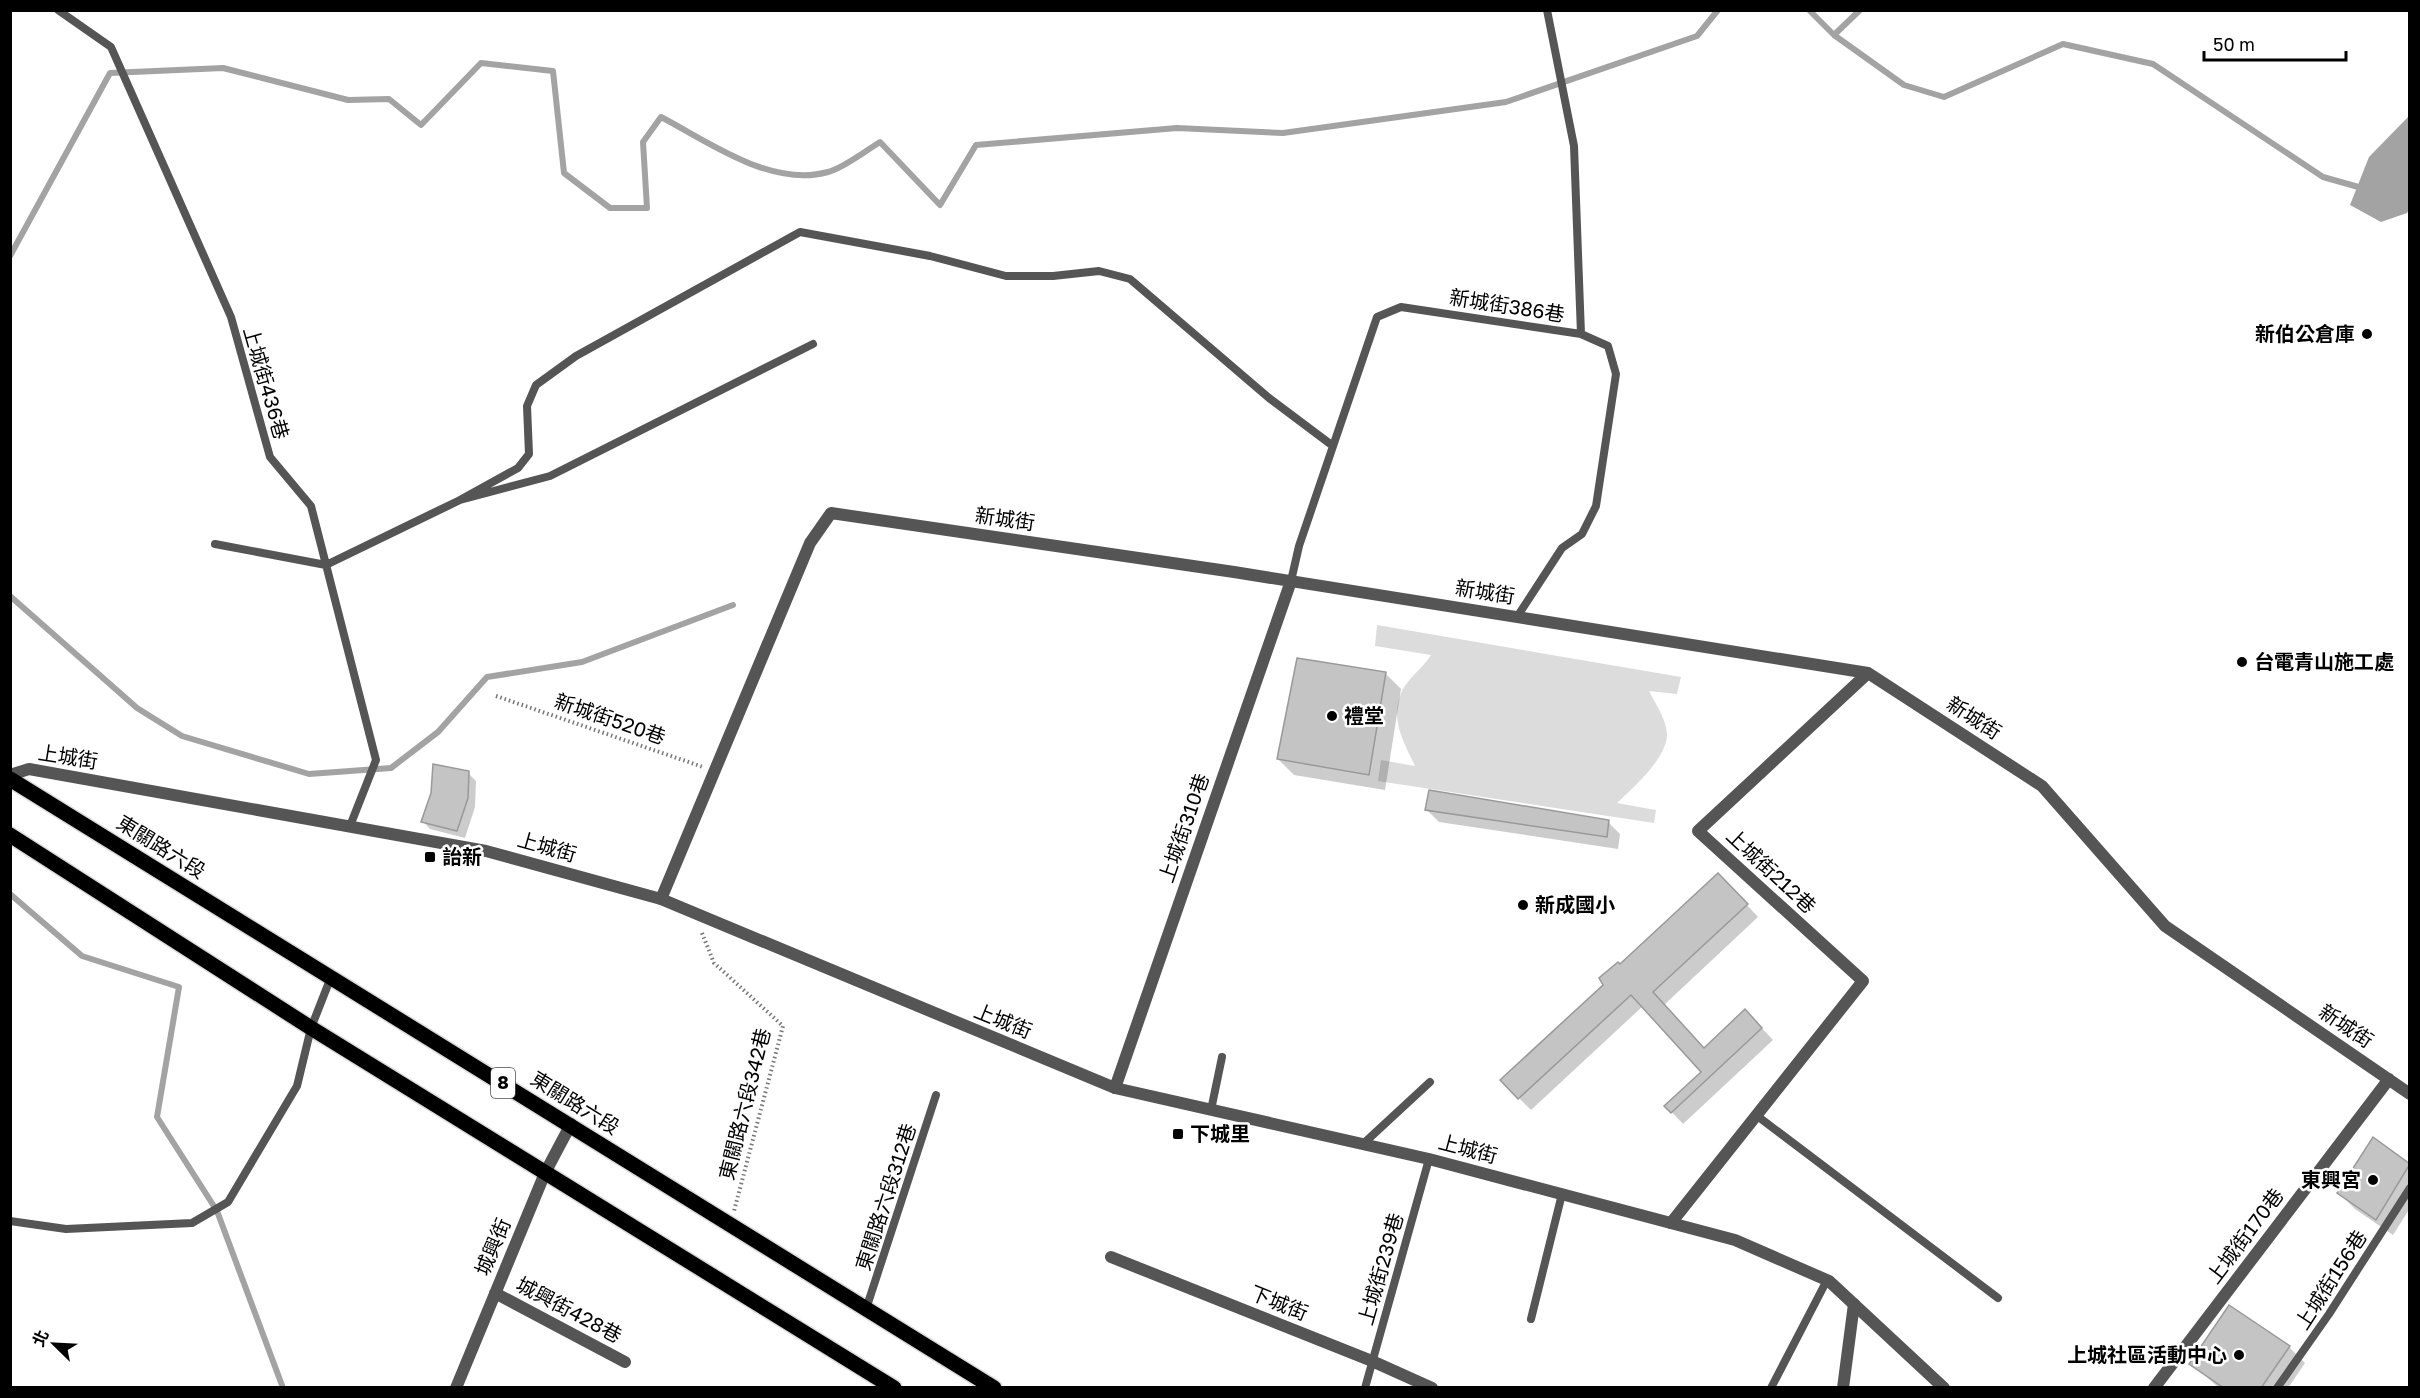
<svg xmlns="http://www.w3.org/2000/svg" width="2420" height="1398" font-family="'Golos Text','Noto Sans TC',sans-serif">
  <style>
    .green { fill: #dcdcdc }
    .water { fill: #a3a3a3 }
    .shadow { fill: #0003 }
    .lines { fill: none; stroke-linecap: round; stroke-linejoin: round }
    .stream { stroke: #a3a3a3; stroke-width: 6 }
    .building { fill: #c4c4c4; stroke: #999; stroke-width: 1.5 }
    .primary-casing { stroke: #dbdbdb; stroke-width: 18 }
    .path { stroke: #777; stroke-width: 4; stroke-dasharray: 1.5 3; stroke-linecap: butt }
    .service { stroke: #555; stroke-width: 8 }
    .minor { stroke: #555; stroke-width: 12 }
    .tertiary { stroke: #555; stroke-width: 12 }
    .primary { stroke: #000; stroke-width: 15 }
    .poi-dot { fill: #000; stroke: #fff; stroke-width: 2 }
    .labels { text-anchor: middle; stroke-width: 5; stroke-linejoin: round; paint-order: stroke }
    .shield { fill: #fff; stroke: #4c4c4c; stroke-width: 1.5 }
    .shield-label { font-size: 18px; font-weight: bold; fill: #000 }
    .street-label { font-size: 20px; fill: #000; stroke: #fff }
    .poi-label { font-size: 20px; font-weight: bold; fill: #000; stroke: #fff; text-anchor: start }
  </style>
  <rect width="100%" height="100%" fill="#fff"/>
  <!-- green -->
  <path class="green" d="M 1377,625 L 1681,677 L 1677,694 L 1649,691 C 1655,703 1667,720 1667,735 C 1666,759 1634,787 1617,803 L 1656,810 L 1654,823 L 1378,781 L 1381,760 L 1415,766 C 1404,742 1389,719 1402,691 C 1408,678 1423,668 1431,655 L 1375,646 Z"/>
  <!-- water -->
  <path class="water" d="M 2409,116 L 2409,209 L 2407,213 L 2381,222 L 2350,205 L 2369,157 Z"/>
  <!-- shadow -->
  <path class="shadow" d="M 1385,673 L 1401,689 L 1385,790 L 1294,775 L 1278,759 Z
    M 468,773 L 476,781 L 475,807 L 465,838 L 430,829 L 423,821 L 433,793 Z
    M 1427,810 L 1608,822 L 1620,834 L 1618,849 L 1439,822 Z
    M 1730,887 L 1758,917 L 1664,1005 L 1704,1049 L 1757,1023 L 1773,1040 L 1683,1124 L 1666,1106 L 1703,1072 L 1643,1006 L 1531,1110 L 1519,1098 L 1620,966 Z
    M 2374,1139 L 2410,1165 L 2410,1208 L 2393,1235 L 2355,1209 L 2339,1193 Z
    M 2289,1347 L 2305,1363 L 2288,1388 L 2219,1388 L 2191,1363 Z"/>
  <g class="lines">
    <!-- stream -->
    <path class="stream" d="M 1809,10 L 1834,35 L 1904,85 L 1944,97 L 2063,44 L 2153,64 L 2323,177 L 2362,188
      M 1834,35 L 1860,10
      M 10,256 L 110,73 L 223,68 L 348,100 L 389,99 L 421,125 L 481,63 L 553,71 L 564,173 L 610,208 L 647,208 L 643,142 L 661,117 C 709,142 771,188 828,172 C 842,169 867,150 880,142 L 940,205 L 976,145 L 1177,128 L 1283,133 L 1506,102 L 1697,36 L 1718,10
      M 10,596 L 137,708 L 182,736 L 309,774 L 391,768 L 438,732 L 487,677 L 582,662 L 733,605
      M 10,894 L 82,956 L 179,987 L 157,1117 L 217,1211 L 283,1388"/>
  </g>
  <!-- building -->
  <path class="building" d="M 1297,658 L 1386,672 L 1369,775 L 1277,759 Z
    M 433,764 L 469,771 L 468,798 L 457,831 L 421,822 L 431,793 Z
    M 1429,790 L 1609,820 L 1607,837 L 1425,810 Z
    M 1718,873 L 1748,904 L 1653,992 L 1704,1048 L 1745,1009 L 1762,1028 L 1671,1113 L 1664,1106 L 1701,1072 L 1631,995 L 1518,1099 L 1500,1080 L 1603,985 L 1599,978 L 1618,962 L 1620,964 Z
    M 2373,1137 L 2410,1164 L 2376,1220 L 2337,1193 Z
    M 2229,1305 L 2290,1346 L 2261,1388 L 2224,1388 L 2189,1364 Z"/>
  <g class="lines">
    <!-- primary casing -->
    <g class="primary-casing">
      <path id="primary" d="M 10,779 L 994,1388
        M 10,835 L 311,1028 L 894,1388"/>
    </g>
    <!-- path -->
    <path class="path" d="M 496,696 L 703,767
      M 702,933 L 714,963 L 783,1026 L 734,1211"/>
    <!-- service -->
    <path class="service" d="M 58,10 L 111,47 L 231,317 L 270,457 L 311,506 L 376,760 L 350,826
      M 1547,10 L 1574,146 L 1581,334
      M 460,500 L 518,468 L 529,454 L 527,406 L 536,385 L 576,356 L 800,232 L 930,256 L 1006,276 L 1053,276 L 1099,271 L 1130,279 L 1269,398 L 1333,446
      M 215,544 L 326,565 L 460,500 L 550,476 L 813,344
      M 1291,581 L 1299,546 L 1377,317 L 1401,307 L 1581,334 L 1608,346 L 1616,374 L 1596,506 L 1582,534 L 1562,548 L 1517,617
      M 1211,1110 L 1222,1057
      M 1756,1115 L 1998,1298
      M 1363,1144 L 1430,1082
      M 10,1221 L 66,1229 L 192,1223 L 228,1202 L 297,1086 L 311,1028 L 331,977
      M 866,1309 L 936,1095
      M 1531,1319 L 1562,1194
      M 1365,1388 L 1429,1159
      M 1771,1388 L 1826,1282 L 1829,1281
      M 2277,1388 L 2329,1314 L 2410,1188"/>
    <!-- minor -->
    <path class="minor" d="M 661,899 L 810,543 L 831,513 L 1234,572 L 1868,673 L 2042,786 L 2165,926 L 2410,1094
      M 1115,1088 L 1291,581
      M 1671,1223 L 1863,981 L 1698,831 L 1868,673
      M 1111,1257 L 1372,1361 L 1432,1388
      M 495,1293 L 625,1362
      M 456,1388 L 545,1173 L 571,1124
      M 1843,1388 L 1854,1304
      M 2154,1388 L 2389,1079"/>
    <!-- tertiary -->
    <path class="tertiary" d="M 10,775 L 29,769 L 486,851 L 661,899 L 1115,1088 L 1429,1159 L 1735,1240 L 1829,1281 L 1944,1388"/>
    <!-- primary -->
    <use href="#primary" class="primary"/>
  </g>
  <!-- markers -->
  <g class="poi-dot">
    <circle cx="2367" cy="334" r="6"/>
    <circle cx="2242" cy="662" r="6"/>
    <circle cx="1332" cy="716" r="6"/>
    <rect x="424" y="851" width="12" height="12" rx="3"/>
    <circle cx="1523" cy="905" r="6"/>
    <rect x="1172" y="1128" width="12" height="12" rx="3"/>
    <circle cx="2373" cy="1180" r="6"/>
    <circle cx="2239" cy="1355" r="6"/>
  </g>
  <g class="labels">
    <!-- shield labels -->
    <rect class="shield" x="491" y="1068" width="24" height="30" rx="4.5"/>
    <g class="shield-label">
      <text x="503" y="1089">8</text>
    </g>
    <!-- street labels -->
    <g class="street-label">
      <text transform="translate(1507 306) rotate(9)" y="7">新城街386巷</text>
      <text transform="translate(266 383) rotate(74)" y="7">上城街436巷</text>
      <text transform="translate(1005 519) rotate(8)" y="7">新城街</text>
      <text transform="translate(1485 592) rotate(9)" y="7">新城街</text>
      <text transform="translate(1974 718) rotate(33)" y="7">新城街</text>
      <text transform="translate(610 719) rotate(19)" y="7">新城街520巷</text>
      <text transform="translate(68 757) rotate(9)" y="7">上城街</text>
      <text transform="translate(1184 828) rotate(-71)" y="7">上城街310巷</text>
      <text transform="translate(161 847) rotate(32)" y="7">東關路六段</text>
      <text transform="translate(547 847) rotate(16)" y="7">上城街</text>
      <text transform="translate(1771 871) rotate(43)" y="7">上城街212巷</text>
      <text transform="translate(1003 1021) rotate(22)" y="7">上城街</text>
      <text transform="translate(2346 1026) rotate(34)" y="7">新城街</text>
      <text transform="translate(575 1103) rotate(32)" y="7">東關路六段</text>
      <text transform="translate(745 1104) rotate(-76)" y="7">東關路六段342巷</text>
      <text transform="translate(1468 1149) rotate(15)" y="7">上城街</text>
      <text transform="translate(886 1197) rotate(-72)" y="7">東關路六段312巷</text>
      <text transform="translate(2245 1236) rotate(-53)" y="7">上城街170巷</text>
      <text transform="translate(493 1247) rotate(-67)" y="7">城興街</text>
      <text transform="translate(1381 1269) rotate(-74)" y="7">上城街239巷</text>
      <text transform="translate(2331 1280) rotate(-57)" y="7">上城街156巷</text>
      <text transform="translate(1279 1303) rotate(22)" y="7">下城街</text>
      <text transform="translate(569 1310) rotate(28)" y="7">城興街428巷</text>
    </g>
    <!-- poi labels -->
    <g class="poi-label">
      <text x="2355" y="341" text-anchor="end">新伯公倉庫</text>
      <text x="2254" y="669">台電青山施工處</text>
      <text x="1344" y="723">禮堂</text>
      <text x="442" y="864">詒新</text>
      <text x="1535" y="912">新成國小</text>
      <text x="1190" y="1141">下城里</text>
      <text x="2361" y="1187" text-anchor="end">東興宮</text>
      <text x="2227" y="1362" text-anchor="end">上城社區活動中心</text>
    </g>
  </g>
  <!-- border -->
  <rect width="2420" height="1398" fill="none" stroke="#000000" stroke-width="24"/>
  <!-- north arrow -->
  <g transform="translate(54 1344) rotate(294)" stroke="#ffffff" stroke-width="4.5" paint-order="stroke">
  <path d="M0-4.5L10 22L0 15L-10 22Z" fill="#000000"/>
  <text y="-9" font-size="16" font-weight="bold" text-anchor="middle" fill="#000000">北</text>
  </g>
  <!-- scale -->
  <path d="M2204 51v9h142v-9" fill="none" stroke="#000000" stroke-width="3"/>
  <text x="2213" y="51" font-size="18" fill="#000000" stroke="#ffffff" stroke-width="4.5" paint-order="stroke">50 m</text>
</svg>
